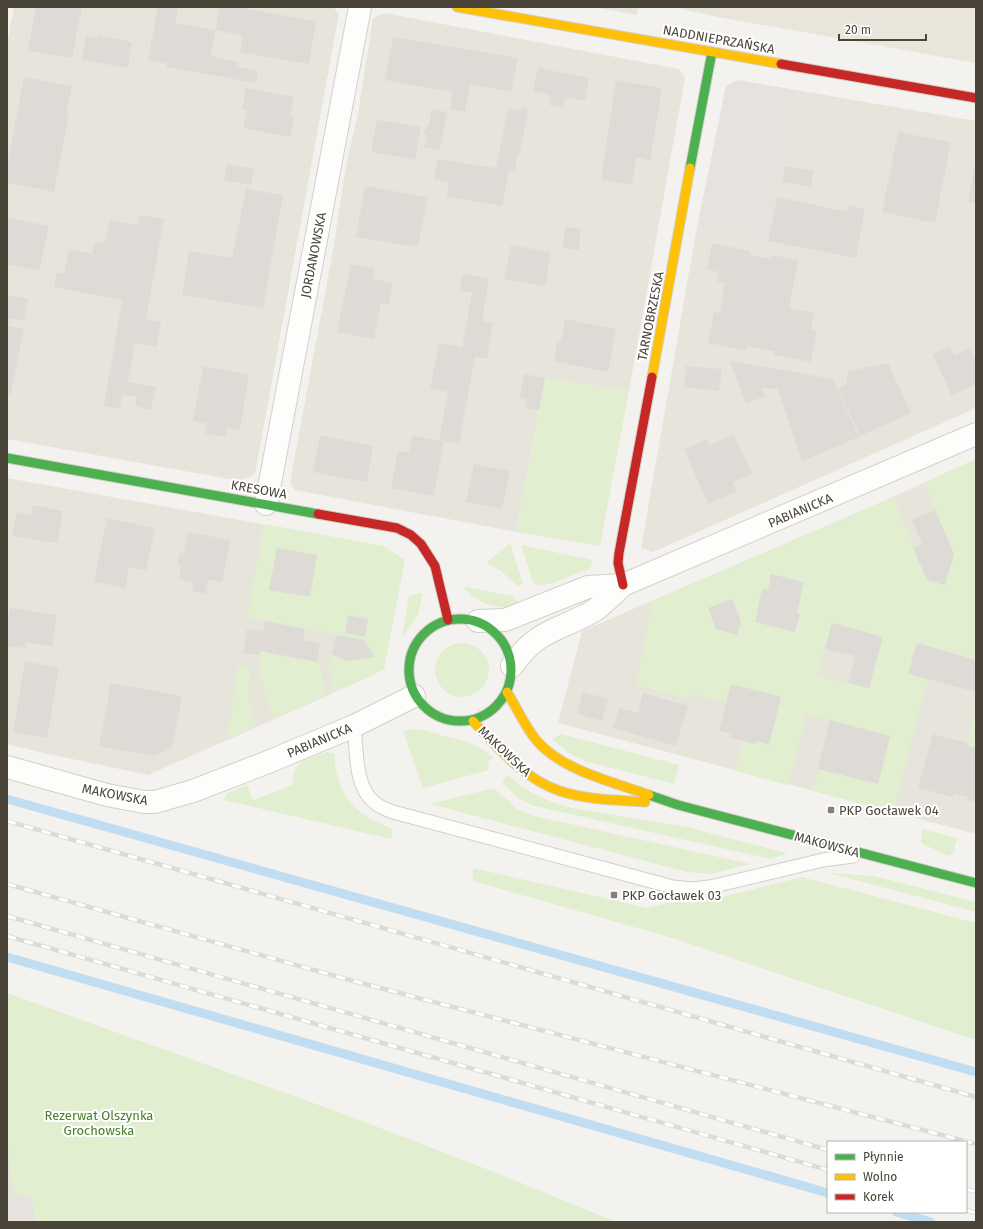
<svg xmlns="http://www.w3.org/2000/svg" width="983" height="1229" font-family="'Fira Sans',sans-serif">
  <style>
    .residential { fill: #e7e4dc }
    .industrial { fill: #e6e2de }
    .education { fill: #eae5da }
    .green { fill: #e1eecf; fill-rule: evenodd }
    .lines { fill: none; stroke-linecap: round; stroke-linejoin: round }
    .stream { stroke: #c0ddf1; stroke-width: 9 }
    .building { fill: #dedbd6 }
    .lane-casing { stroke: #d2d0cb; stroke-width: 15 }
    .street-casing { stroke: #d2d0cb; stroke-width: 24 }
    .fast-casing { stroke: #d3cfc5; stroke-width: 11 }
    .slow-casing { stroke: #d3cfc5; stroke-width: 11 }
    .jam-casing { stroke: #d3cfc5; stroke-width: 11 }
    .lane { stroke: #fdfdfc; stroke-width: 13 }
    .street { stroke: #fdfdfc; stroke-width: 22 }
    .fast { stroke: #4caf50; stroke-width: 9 }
    .slow { stroke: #ffc107; stroke-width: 9 }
    .jam { stroke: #c62828; stroke-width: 9 }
    .rail-casing { stroke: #dbdbda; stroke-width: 4.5 }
    .rail { stroke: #fff; stroke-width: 3; stroke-dasharray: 9; stroke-linecap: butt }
    .poi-dot { fill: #868178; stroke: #fff; stroke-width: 1.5 }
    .labels { text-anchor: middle; stroke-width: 4; stroke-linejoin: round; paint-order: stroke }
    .street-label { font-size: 13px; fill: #4b4439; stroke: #fff }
    .poi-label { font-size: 13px; fill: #4b4439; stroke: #fff; text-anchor: start }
    .park-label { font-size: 13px; fill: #4a7f2a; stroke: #fff }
  </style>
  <rect width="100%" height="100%" fill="#f4f2ee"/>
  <!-- residential -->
  <path class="residential" d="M 14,7 L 333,7 L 339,13 L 255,474 L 240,481 L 7,439 L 7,45 Z
    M 593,7 L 639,7 L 637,15 Z
    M 673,7 L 720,7 L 718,17 Z
    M 385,13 L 679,69 L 685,78 L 629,391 L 545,378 L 516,532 L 295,490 L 290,483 L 333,250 L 346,165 L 358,114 L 373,18 Z
    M 796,90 L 976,121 L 976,408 L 653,552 L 641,548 L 697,227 L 768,241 Z
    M 976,459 L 976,834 L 558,723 L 582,631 L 886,500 Z
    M 7,478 L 383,546 L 364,640 L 375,657 L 358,682 L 148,775 L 44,753 L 7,744 Z"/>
  <!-- industrial -->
  <path class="industrial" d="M 738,80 L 796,90 L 768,241 L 697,227 L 726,86 Z
    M 7,1051 L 24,1152 L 36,1222 L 7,1222 Z"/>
  <!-- education -->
  <path class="education" d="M 720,7 L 976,7 L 976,63 L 718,17 Z"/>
  <!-- green -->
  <path class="green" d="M 545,378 L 629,391 L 600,546 L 516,532 Z
    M 976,459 L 976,660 L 916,644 L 908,674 L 928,680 L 893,812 L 813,791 L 818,769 L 878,784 L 890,736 L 807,714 L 788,785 L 735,771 L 743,741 L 756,744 L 757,741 L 769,744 L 781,697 L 731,684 L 726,703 L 693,694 L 691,700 L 636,685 L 652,601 L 894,497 L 927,580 L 945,585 L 954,554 L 924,483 ZM 832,623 L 883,637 L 869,688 L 817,676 Z
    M 264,524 L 383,546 L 405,560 L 384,670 L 332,693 L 328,668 L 332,654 L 346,661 L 375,657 L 364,640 L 247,617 Z
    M 510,543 L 523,584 L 518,586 L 501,571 L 486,563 Z
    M 521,545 L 592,560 L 591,566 L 589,569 L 550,584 L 534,585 Z
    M 462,586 L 513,596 L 520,605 C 497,611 477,604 462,586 Z
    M 423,593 L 418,615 L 402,637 L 409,596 Z
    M435 670a27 27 0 1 1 54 0a27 27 0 1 1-54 0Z
    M 260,651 L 317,662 L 320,664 L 326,695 L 273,719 L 258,667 Z
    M 239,664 L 248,667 L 250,671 L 249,700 L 257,725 L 227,739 Z
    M 976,704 L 976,748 L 967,746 Z
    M 414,729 C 425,729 434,733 444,736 C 465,741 476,743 493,757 L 488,762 L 489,770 L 423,788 L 403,731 Z
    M 561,734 L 679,765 L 674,784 L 585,761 L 569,753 L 552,739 Z
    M 327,752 L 334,754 C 338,798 353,813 393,829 L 391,839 L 224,800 L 228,793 L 247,785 L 253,800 L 293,785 C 292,759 307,760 327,752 Z
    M 508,775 C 527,792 548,802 572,808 L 687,827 L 786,853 L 786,854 L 771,859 L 534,806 L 518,798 L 502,782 Z
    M 494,788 L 517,809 L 534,816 L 750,864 L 711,874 L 687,872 L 430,804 Z
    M 922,829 L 957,838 L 953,854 L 949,856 L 921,843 Z
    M 473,868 L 647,908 L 668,903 L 703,902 L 802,877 L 976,923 L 976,1040 L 669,937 L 473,881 Z
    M 829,873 L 874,876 L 976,902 L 976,912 Z
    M 7,993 L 341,1113 L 502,1175 L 616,1222 L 36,1222 L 32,1198 L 13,1192 L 7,1143 Z"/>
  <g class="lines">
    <!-- stream -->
    <path class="stream" d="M 7,799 L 976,1072
      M 7,957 L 828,1193
      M 896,1212 L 931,1222"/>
  </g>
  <!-- building -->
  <path class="building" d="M 36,7 L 82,7 L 72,58 L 28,51 Z
    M 158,7 L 178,7 L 175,23 L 216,30 L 210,56 L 238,62 L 237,66 L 258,71 L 256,83 L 166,67 L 167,64 L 148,60 Z
    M 219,7 L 236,7 L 316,21 L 309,64 L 240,52 L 243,36 L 216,30 Z
    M 98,35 L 132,42 L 128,68 L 82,60 L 86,36 L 98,38 Z
    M 393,37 L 518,58 L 511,92 L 470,84 L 465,112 L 450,109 L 452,92 L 385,80 Z
    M 538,68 L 589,78 L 585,101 L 565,97 L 563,108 L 549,105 L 551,95 L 533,91 Z
    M 24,77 L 72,86 L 66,113 L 69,114 L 54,192 L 7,183 L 7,165 Z
    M 616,80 L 662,88 L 650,161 L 636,157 L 632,185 L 601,180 Z
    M 246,88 L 294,97 L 290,116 L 294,117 L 290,137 L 243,128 L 247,110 L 242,109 Z
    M 521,107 L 529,108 L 519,155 L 518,154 L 515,171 L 509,171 L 502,206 L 447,197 L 448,182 L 434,179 L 438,159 L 496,168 L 508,108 L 521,111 Z
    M 432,109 L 447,112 L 440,150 L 424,148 L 427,135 L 424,134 L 426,127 L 428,127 Z
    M 377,120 L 421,127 L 415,160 L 371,152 Z
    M 898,132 L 951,142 L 935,223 L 882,212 Z
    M 975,163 L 976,163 L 976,203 L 968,202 Z
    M 227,164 L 254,169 L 251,185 L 224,180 Z
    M 785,166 L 814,171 L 811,187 L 782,182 Z
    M 365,186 L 428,197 L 418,247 L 356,237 Z
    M 246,189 L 283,195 L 263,308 L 182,295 L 189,251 L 232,258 Z
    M 777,197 L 847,212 L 849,205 L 865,209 L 856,258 L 768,241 Z
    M 139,215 L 164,219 L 146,319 L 161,322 L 157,347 L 135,343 L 128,382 L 156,387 L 151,410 L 135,406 L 137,397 L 122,395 L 120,409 L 104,406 L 122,300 L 54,287 L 57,273 L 64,273 L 69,249 L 92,254 L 95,242 L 104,243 L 110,220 L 137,225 Z
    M 7,217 L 49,226 L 39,271 L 7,264 Z
    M 565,227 L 581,228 L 579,250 L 563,248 Z
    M 712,243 L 750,251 L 750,255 L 771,259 L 772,255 L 798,260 L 789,308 L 814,313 L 811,329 L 817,330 L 811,362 L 774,355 L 775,351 L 746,346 L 746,350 L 708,343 L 714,312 L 720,313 L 725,283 L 717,282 L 719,272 L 707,270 Z
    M 511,245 L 551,252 L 545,286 L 504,279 Z
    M 351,264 L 375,268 L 373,279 L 393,283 L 389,305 L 381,304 L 374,339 L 337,332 Z
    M 463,274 L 489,279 L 482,321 L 493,323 L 487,359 L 475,357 L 459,444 L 444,441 L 434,496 L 391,488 L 398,451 L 409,452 L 412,435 L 439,441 L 448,392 L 430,389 L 439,343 L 462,347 L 472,293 L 460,291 Z
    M 7,295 L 28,299 L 24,321 L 7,318 Z
    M 565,319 L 616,329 L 608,372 L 554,361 L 557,342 L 561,343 Z
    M 7,320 L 9,321 L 8,326 L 24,329 L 11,394 L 7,393 Z
    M 950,347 L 954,355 L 971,348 L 974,357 L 976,356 L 976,385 L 951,395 L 933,354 Z
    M 730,361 L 833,379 L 859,437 L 802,461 L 778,389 L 762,388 L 765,396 L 746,404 Z
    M 888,363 L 911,413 L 860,436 L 838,388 L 846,385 L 848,371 Z
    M 203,366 L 249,375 L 240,430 L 227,428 L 225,437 L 205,434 L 207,424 L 193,421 Z
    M 686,366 L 722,369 L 719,391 L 684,387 Z
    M 524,374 L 545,378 L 539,410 L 525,408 L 527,400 L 520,398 Z
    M 734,434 L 752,474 L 733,482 L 737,491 L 708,504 L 684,449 L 707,439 L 710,445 Z
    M 320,435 L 373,446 L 367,482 L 313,472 Z
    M 474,464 L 510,471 L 502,509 L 466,502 Z
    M 33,505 L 63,511 L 57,543 L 12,536 L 17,512 L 31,515 Z
    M 935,510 L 954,554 L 945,585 L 927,580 L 913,548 L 922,544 L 912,520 Z
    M 107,518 L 155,528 L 146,570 L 129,567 L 126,588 L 94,582 Z
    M 188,532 L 230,540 L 222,582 L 208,580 L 205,594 L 192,591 L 193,582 L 179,579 L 181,565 L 177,564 L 180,553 L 183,554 Z
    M 277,548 L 317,555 L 310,597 L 269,590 Z
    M 771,574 L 804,582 L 797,613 L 800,614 L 795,632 L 755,622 L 762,589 L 768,590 Z
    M 732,599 L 741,621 L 737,635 L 716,629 L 708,608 Z
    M 10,608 L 57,615 L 52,646 L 26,642 L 26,648 L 7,646 L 7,624 Z
    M 348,615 L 368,619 L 365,637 L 345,633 Z
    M 265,621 L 305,629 L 303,640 L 320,643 L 317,662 L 260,651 L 259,655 L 243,653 L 247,629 L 263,632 Z
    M 832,623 L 883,637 L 869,688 L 848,683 L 855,656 L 825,649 Z
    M 336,635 L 364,640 L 375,657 L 346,661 L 332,654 Z
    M 917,643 L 976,660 L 976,692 L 908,674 Z
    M 25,661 L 59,668 L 47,738 L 13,732 Z
    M 111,683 L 182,696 L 172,748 L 154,756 L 99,746 Z
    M 731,684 L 781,697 L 769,745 L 757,741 L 756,744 L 730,738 L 731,734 L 719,731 Z
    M 583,692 L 608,699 L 602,721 L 577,714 Z
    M 643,693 L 688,706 L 676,746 L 613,728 L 619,708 L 638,713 Z
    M 830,720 L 890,736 L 878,784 L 818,769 Z
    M 933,734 L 967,743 L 967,746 L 976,748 L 976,802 L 967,800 L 968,797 L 954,794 L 953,797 L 918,788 Z"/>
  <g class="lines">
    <!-- lane casing -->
    <g class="lane-casing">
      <path id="lane" d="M 354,726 C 357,749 354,786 374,802 C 379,807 386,809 393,812 L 673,887 L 692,889 L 710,887 L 823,860 L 853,856"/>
    </g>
    <!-- street casing -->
    <g class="street-casing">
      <path id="street" d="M 266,504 L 360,7
        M 478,621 L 505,620 L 588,587 L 623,585
        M 512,666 C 538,628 560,631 595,610 C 605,603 614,593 623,585 L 976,434
        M 7,767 L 107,795 L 144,802 L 155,802 L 193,791 L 273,760 L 354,726 L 414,696"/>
    </g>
    <!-- fast casing -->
    <g class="fast-casing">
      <path id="fast" d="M 690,168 L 712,52
        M 7,458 L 318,514
        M409 670a51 51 0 1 1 102 0a51 51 0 1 1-102 0Z
        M 649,795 L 678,805 L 976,883"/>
    </g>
    <!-- slow casing -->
    <g class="slow-casing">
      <path id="slow" d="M 457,7 L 781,64
        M 652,377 L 690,168
        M 507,692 C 517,708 525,727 537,741 C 563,771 614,782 649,795
        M 473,721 C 498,748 524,779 560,791 C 587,800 617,800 645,802"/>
    </g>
    <!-- jam casing -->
    <g class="jam-casing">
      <path id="jam" d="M 781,64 L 976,98
        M 318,514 L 397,528 L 411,535 L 421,544 L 435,566 L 448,620
        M 623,585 L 618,563 L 619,553 L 652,377"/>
    </g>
    <!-- lane -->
    <use href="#lane" class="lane"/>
    <!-- street -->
    <use href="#street" class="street"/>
    <!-- fast -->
    <use href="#fast" class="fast"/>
    <!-- slow -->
    <use href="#slow" class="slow"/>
    <!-- jam -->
    <use href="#jam" class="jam"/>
    <!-- rail casing -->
    <g class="rail-casing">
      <path id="rail" d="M 7,821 L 976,1097
        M 7,884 L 346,979 L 976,1144
        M 7,916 L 828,1150
        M 7,936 L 828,1170
        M 966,1189 L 976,1192
        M 966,1210 L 976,1213"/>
    </g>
    <!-- rail -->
    <use href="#rail" class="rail"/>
  </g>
  <!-- markers -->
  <g class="poi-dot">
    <rect x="827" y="806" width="8" height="8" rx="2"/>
    <rect x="610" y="891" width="8" height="8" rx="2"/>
  </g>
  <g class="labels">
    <!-- street labels -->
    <g class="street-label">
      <text transform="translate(719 39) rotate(10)" y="5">NADDNIEPRZAŃSKA</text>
      <text transform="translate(313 255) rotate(-79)" y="5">JORDANOWSKA</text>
      <text transform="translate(650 316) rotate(-79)" y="5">TARNOBRZESKA</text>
      <text transform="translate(259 489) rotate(10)" y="5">KRESOWA</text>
      <text transform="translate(800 510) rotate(-23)" y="5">PABIANICKA</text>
      <text transform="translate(319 740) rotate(-23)" y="5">PABIANICKA</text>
      <text transform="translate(505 751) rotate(43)" y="5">MAKOWSKA</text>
      <text transform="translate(115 794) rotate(11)" y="5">MAKOWSKA</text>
      <text transform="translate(827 844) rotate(15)" y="5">MAKOWSKA</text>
    </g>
    <!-- poi labels -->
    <g class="poi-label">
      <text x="839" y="815">PKP Gocławek 04</text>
      <text x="622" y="900">PKP Gocławek 03</text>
    </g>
    <!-- park labels -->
    <g class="park-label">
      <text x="99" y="1120">Rezerwat Olszynka<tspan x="99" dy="15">Grochowska</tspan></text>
    </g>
  </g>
  <!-- border -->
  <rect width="983" height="1229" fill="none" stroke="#4b4439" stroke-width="16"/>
  <!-- legend -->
  <rect x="827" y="1141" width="140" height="72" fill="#ffffff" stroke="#b7b4b0"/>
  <rect x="835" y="1154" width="20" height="6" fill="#4caf50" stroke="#b7b4b0"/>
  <text x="863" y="1161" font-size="12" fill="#4b4439">Płynnie</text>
  <rect x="835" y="1174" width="20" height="6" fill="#ffc107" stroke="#b7b4b0"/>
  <text x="863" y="1181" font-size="12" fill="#4b4439">Wolno</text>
  <rect x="835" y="1194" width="20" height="6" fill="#c62828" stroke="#b7b4b0"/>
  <text x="863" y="1201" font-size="12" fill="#4b4439">Korek</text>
  <!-- scale -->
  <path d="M839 34v6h87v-6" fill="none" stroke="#4b4439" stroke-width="2"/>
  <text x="845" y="34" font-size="12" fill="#4b4439" stroke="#ffffff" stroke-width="3" paint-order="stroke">20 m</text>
</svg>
